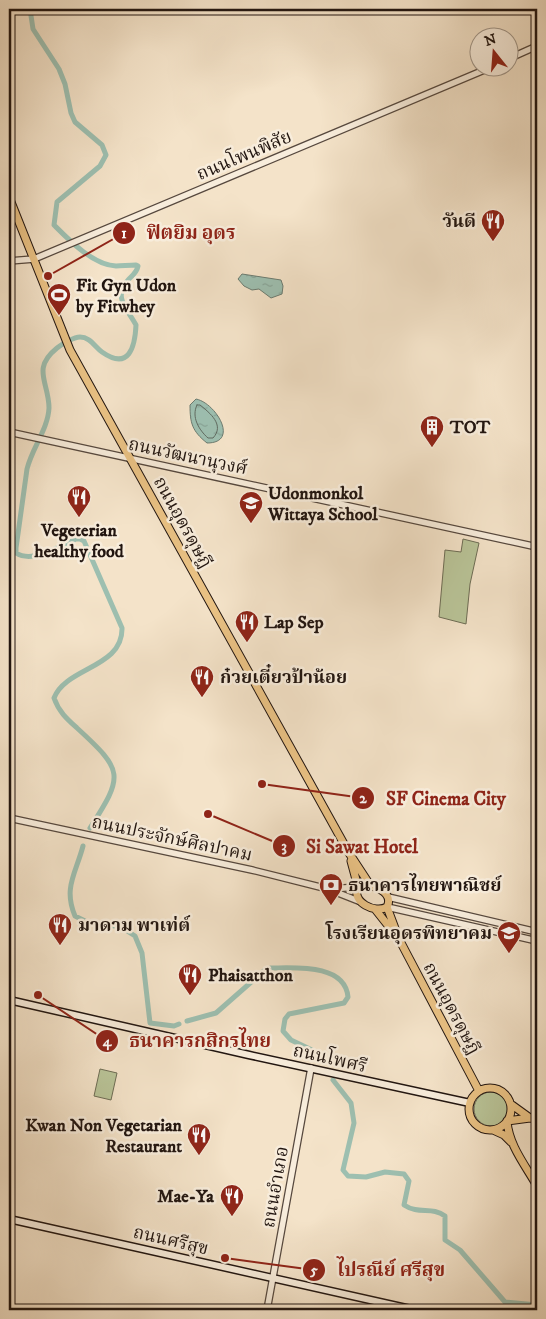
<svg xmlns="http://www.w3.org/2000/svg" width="546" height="1319" font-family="'IM FELL DW Pica','Noto Serif Thai',serif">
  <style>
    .green { fill: #b9c498; stroke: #6d6c54 }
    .water { fill: url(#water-ripples); stroke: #6b7b70 }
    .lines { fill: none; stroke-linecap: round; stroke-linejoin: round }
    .shore { stroke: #5f6a60; stroke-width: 1 }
    .canal { stroke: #9dbfb0; stroke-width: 5 }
    .tertiary-casing { stroke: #56483e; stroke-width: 8 }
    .secondary-casing { stroke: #211510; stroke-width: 9 }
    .primary-casing { stroke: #211510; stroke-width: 9 }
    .tertiary { stroke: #f8eddc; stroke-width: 5.5 }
    .secondary { stroke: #f8eddc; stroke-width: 6 }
    .primary { stroke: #eac284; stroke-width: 7 }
    .labels { text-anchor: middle; stroke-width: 5; stroke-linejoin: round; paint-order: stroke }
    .street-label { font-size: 18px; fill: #211510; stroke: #f8eddc }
    .poi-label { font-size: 18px; font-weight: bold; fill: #211510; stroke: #f8eddc; text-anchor: start }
    .leader { fill: none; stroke: #8f2418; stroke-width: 2 }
    .callout-dot { fill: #8f2418; stroke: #f8eddc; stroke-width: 2 }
    .mark-label { font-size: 15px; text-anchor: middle; font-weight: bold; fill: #fff }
    .callout-label { font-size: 19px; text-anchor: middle; font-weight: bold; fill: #8f2418; stroke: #f8eddc; stroke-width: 5; stroke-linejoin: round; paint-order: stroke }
  </style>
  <defs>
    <pattern id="water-ripples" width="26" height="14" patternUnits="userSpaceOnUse" patternTransform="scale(1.25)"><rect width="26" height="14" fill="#9dbfb0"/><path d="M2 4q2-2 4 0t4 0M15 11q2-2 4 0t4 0" fill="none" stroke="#87a396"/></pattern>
  </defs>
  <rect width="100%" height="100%" fill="#f4e3c9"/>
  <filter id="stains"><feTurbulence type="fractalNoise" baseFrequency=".004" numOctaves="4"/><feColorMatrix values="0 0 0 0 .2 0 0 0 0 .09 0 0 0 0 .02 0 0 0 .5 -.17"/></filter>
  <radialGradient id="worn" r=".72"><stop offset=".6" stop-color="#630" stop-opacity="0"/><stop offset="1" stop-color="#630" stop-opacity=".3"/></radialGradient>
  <!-- green -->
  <path class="green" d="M 463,539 L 479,543 L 470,584 L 466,624 L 439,617 L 445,550 L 461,552 Z
    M 100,1069 L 117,1073 L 111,1100 L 94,1096 Z
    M474 1109a17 17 0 1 1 34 0a17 17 0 1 1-34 0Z"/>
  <!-- water -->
  <path class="water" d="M 242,274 L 281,280 L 283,286 L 282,294 L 271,298 L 259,289 L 252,290 L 244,286 L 238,279 Z
    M 196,399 C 216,403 240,443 207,443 C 192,431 190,423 190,405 Z"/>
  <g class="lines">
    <!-- shore -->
    <path class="shore" d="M 197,405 L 200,405 C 210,413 225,425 213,438 L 208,438 C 199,430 191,417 197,405 Z"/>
    <!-- canal -->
    <path class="canal" d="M 30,9 L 33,29 L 59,69 L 65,84 L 71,113 L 75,122 L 102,145 L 106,155 L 100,166 L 57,202 L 54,225 C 69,240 93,265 116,266 C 122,266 129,265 136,265 L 138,266 C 137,272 133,275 129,279 C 112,297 127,308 136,325 C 135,347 129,371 102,352 C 95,347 90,337 80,337 C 74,337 62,344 57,348 C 31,369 49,382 49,408 C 48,429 32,448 27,469 L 16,548 L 16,553 C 33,564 59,546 76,539 L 80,539 L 84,541 L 122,628 C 123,668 66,667 54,698 C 59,712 67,719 77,728 C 124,771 124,775 90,828
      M 83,846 C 76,873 63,888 75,916 L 87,922 L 121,927 L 135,936 L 142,953 L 150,1023 L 174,1026 L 179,1024
      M 187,1021 L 216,1013 L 265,970 L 270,968 C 294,968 345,963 348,997 L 344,1003 L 289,1014 L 285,1019 L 283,1031 L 291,1040 L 314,1051
      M 333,1080 L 351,1103 L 354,1123 L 343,1170 L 348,1176 L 366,1177 L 385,1172 L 404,1174 L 409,1181 L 404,1205 C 419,1215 432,1206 445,1216 L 445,1240 L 460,1250 L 505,1302 L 537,1305"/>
    <!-- tertiary casing -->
    <g class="tertiary-casing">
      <path id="tertiary" d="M 508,59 L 537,46
        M 9,261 L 34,259 L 489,68
        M 9,432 L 537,547
        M 9,818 L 252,870 L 328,889 L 361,902
        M 330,889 L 358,887
        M 388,897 L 537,932
        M 387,907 L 537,941
        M 267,1310 L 311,1068"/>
    </g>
    <!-- secondary casing -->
    <g class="secondary-casing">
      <path id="secondary" d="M 9,1000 L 249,1055 L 470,1103
        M 9,1219 L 415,1310"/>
    </g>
    <!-- primary casing -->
    <g class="primary-casing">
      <path id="primary" d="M 9,197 L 70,350 L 349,853 L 370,885
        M 351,861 L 358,887 C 351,902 375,914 387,907
        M 358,887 C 371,882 395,892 387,907
        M 387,907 L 399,939 L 479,1091
        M 375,909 L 394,933
        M469 1109a21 21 0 1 1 42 0a21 21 0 1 1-42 0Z
        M 512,1105 L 530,1118 L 537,1119
        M 530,1118 L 507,1121 C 509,1146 526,1166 537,1186
        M 493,1130 L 504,1135 L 511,1142"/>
    </g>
    <!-- tertiary -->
    <use href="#tertiary" class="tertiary"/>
    <!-- secondary -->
    <use href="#secondary" class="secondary"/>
    <!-- primary -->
    <use href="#primary" class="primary"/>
  </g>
  <!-- icons -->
  <defs>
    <g id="restaurant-pin" transform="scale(1.25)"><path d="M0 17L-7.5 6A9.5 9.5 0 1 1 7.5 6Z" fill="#8f2418" stroke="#f8eddc"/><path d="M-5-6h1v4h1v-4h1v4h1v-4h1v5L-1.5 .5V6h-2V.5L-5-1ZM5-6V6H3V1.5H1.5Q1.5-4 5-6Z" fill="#fff"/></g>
    <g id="stadium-pin" transform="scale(1.25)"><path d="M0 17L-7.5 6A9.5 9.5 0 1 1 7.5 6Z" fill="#8f2418" stroke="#f8eddc"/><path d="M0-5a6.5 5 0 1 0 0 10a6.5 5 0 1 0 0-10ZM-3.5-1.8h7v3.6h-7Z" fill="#fff"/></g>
    <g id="building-pin" transform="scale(1.25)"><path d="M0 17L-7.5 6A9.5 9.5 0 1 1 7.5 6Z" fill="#8f2418" stroke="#f8eddc"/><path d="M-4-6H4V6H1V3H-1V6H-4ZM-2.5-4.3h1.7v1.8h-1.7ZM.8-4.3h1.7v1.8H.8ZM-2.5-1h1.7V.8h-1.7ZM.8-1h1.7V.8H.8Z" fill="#fff"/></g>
    <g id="school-pin" transform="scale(1.25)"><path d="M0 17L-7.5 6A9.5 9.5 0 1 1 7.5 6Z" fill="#8f2418" stroke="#f8eddc"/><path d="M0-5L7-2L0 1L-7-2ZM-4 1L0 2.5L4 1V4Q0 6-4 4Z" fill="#fff"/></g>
    <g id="bank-pin" transform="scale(1.25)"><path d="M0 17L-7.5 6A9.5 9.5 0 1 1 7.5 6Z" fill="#8f2418" stroke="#f8eddc"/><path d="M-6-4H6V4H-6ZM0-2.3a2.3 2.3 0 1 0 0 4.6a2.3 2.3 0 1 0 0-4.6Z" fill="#fff"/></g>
  </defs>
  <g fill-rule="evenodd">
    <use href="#restaurant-pin" x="493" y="221"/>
    <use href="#stadium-pin" x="59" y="295"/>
    <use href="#building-pin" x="432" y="427"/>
    <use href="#restaurant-pin" x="79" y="497"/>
    <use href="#school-pin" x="251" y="503"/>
    <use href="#restaurant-pin" x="247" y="622"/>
    <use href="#restaurant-pin" x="202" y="677"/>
    <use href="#bank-pin" x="331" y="885"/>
    <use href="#restaurant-pin" x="60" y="925"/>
    <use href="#school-pin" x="509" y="933"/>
    <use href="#restaurant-pin" x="190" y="975"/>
    <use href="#restaurant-pin" x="199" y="1135"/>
    <use href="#restaurant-pin" x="232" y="1196"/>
  </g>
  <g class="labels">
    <!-- street labels -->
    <g class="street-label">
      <text transform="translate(244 155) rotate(-23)" y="6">ถนนโพนพิสัย</text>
      <text transform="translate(188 456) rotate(12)" y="6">ถนนวัฒนานุวงศ์</text>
      <text transform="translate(183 522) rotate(61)" y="6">ถนนอุดรดุษฎี</text>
      <text transform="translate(172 838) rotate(12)" y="6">ถนนประจักษ์ศิลปาคม</text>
      <text transform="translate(452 1008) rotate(62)" y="6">ถนนอุดรดุษฎี</text>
      <text transform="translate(330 1058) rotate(13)" y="6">ถนนโพศรี</text>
      <text transform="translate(275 1187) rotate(-80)" y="6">ถนนอำเภอ</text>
      <text transform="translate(171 1240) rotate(13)" y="6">ถนนศรีสุข</text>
    </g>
    <!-- poi labels -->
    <g class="poi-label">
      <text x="476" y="227" text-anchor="end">วันดี</text>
      <text x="76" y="291">Fit Gyn Udon<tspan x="76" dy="21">by Fitwhey</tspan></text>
      <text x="450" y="433">TOT</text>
      <text x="268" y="499">Udonmonkol<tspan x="268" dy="21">Wittaya School</tspan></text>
      <text x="79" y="536" text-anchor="middle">Vegeterian<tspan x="79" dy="21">healthy food</tspan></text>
      <text x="264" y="628">Lap Sep</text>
      <text x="220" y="683">ก๋วยเตี๋ยวป้าน้อย</text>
      <text x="348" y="891">ธนาคารไทยพาณิชย์</text>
      <text x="78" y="931">มาดาม พาเท่ต์</text>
      <text x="492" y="939" text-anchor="end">โรงเรียนอุดรพิทยาคม</text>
      <text x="208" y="981">Phaisatthon</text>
      <text x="182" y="1131" text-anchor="end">Kwan Non Vegetarian<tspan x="182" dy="21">Restaurant</tspan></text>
      <text x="214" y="1202" text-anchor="end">Mae-Ya</text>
    </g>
  </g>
  <!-- callouts -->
  <path class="leader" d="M48 276L124 233M262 784L363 798M208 814L284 846M38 995L107 1041M225 1258L314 1270"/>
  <g class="callout-dot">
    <circle cx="48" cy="276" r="5"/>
    <circle cx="262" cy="784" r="5"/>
    <circle cx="208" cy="814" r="5"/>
    <circle cx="38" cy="995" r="5"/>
    <circle cx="225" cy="1258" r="5"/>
    <circle cx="124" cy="233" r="12"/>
    <circle cx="363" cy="798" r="12"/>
    <circle cx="284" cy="846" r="12"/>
    <circle cx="107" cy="1041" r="12"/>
    <circle cx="314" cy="1270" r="12"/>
  </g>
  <g class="mark-label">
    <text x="124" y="238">1</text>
    <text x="363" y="803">2</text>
    <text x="284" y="851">3</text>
    <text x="107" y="1046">4</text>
    <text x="314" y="1275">5</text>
  </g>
  <g class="callout-label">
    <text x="191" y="239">ฟิตยิม อุดร</text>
    <text x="446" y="805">SF Cinema City</text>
    <text x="362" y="853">Si Sawat Hotel</text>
    <text x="200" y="1047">ธนาคารกสิกรไทย</text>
    <text x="391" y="1276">ไปรณีย์ ศรีสุข</text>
  </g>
  <!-- margin -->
  <rect width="546" height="1319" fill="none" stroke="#f4e3c9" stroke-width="30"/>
  <rect x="10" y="10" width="526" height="1299" fill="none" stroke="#211510" stroke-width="2.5"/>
  <rect x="15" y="15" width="516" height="1289" fill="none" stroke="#211510"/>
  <!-- north arrow -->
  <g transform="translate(494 52) rotate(343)"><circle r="24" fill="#f8eddc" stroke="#a2978a"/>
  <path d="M0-4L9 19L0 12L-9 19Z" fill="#8f2418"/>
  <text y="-8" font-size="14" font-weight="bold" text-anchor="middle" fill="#211510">N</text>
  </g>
  <rect width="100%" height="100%" filter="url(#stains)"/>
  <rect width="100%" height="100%" fill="url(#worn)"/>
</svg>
